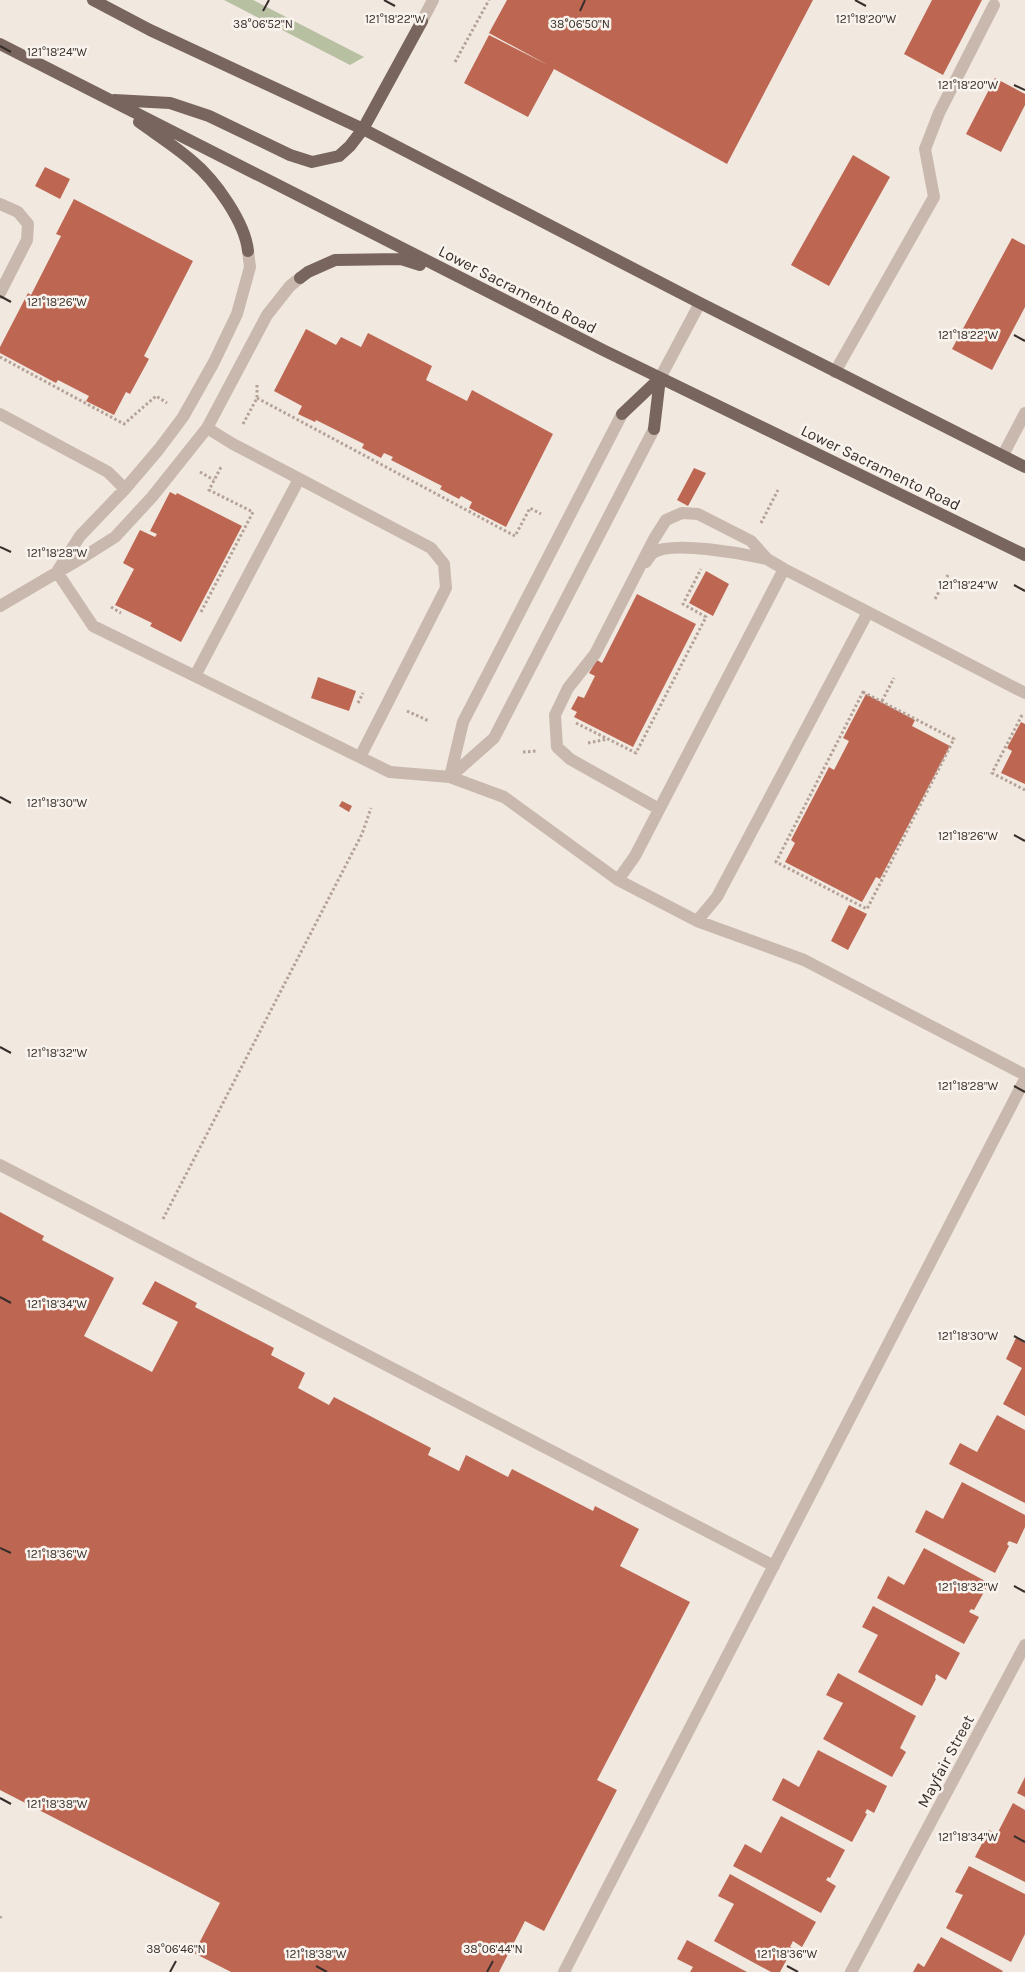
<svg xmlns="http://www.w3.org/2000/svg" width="1025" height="1972" font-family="Karla,sans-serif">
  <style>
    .green { fill: #b7c0a1 }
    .building { fill: #bd6753 }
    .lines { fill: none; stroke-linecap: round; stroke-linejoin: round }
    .path { stroke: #b5a297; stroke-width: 3; stroke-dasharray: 2.5 2.5; stroke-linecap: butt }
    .minor { stroke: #c9b8ad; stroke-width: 12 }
    .major { stroke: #78655d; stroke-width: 12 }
    .ticks { fill: none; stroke: #382e2b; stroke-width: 2 }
    .labels { text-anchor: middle; stroke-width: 5; stroke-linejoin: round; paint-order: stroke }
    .street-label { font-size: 16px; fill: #382e2b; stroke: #f9f3ed }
    .ticks-label { font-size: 12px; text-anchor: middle; fill: #382e2b; stroke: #f9f3ed; stroke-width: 5; stroke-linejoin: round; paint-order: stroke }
  </style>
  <rect width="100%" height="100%" fill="#f1e8e0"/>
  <!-- green -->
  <path class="green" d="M 224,0 L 253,0 L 364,57 L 350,65 Z"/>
  <!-- building -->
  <path class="building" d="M 507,0 L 813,0 L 727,164 L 554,69 L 528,117 L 464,83 L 489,35 L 548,65 L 489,33 Z
    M 932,0 L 982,0 L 943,75 L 904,54 Z
    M 995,78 L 1025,94 L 1025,105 L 1001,152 L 966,134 Z
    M 853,155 L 890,177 L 829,286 L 791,265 Z
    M 45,167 L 70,179 L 60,199 L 35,186 Z
    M 74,199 L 193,261 L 144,356 L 149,359 L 130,394 L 126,392 L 114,415 L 86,401 L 89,396 L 58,380 L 56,383 L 0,353 L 0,347 L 28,293 L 31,295 L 61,236 L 56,234 Z
    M 1012,238 L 1025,245 L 1025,307 L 992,370 L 952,349 Z
    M 306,329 L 336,345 L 341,337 L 361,347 L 368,333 L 432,366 L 426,380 L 467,401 L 472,390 L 553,434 L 506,527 L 469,508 L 472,502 L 461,496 L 459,499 L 440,489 L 442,486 L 391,460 L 393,457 L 384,453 L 381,458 L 362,448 L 364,444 L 316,420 L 315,422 L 298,414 L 302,406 L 274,391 Z
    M 694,468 L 706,473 L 688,506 L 677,500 Z
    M 170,492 L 176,495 L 177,493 L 242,526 L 181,642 L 150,626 L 152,623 L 115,605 L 134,569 L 123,563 L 140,530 L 155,537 L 157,534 L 150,531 Z
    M 706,571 L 729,584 L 713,616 L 689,603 Z
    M 637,594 L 696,624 L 633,747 L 574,717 L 577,712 L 571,709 L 578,696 L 584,698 L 595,676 L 589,673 L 597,660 L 602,663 Z
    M 318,677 L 356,691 L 349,711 L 311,698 Z
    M 866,694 L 915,720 L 912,726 L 950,746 L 880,879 L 876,877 L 862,902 L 785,862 L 795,843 L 791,840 L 829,767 L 834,770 L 849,741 L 843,738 Z
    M 1021,722 L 1025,724 L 1025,784 L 1001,773 L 1012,751 L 1007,748 Z
    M 342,801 L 352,806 L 349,812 L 339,806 Z
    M 849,905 L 867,914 L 848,950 L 831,941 Z
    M 0,1212 L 44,1236 L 42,1240 L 114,1278 L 84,1336 L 152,1372 L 178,1322 L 142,1304 L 155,1281 L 197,1303 L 195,1307 L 274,1348 L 271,1355 L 305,1373 L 298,1388 L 329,1405 L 334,1397 L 431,1448 L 428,1455 L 459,1471 L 466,1455 L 508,1477 L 512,1469 L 593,1511 L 595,1506 L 639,1529 L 620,1566 L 690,1602 L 597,1780 L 617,1790 L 544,1931 L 525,1921 L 499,1972 L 231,1972 L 194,1953 L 220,1903 L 0,1790 Z
    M 1016,1338 L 1025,1343 L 1025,1416 L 1003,1404 L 1022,1368 L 1006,1359 Z
    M 997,1415 L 1025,1430 L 1025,1503 L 949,1464 L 960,1443 L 977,1452 Z
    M 962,1482 L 1025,1515 L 1025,1527 L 1017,1544 L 1009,1541 L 1007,1544 L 1009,1546 L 995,1573 L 915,1532 L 926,1510 L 943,1519 Z
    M 924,1548 L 989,1583 L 974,1610 L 971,1609 L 969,1612 L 979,1617 L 964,1644 L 877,1598 L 888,1576 L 904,1585 Z
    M 873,1606 L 960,1653 L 946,1680 L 936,1674 L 935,1678 L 936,1679 L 922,1706 L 858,1672 L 878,1635 L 862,1627 Z
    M 838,1673 L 916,1716 L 900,1748 L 906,1752 L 892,1777 L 823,1739 L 843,1703 L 826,1695 Z
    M 818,1750 L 887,1786 L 874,1813 L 867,1809 L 865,1813 L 867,1814 L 852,1842 L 772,1800 L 783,1778 L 799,1787 Z
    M 1025,1777 L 1025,1797 L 1017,1793 Z
    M 1013,1803 L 1025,1810 L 1025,1882 L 975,1857 L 989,1830 L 997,1834 Z
    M 781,1816 L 845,1850 L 830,1878 L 828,1877 L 826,1880 L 836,1886 L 821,1913 L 733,1866 L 745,1844 L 761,1853 Z
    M 969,1866 L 1025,1894 L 1025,1934 L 1011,1962 L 946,1928 L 963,1895 L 955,1892 Z
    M 730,1874 L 816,1922 L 802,1947 L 793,1941 L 790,1947 L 793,1948 L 780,1972 L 771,1972 L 714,1941 L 734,1904 L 718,1896 Z
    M 941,1937 L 1003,1971 L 1002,1972 L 913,1972 L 918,1963 L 924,1967 Z
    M 687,1940 L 747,1972 L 690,1972 L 693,1967 L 677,1959 Z"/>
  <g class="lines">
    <!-- path -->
    <path class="path" d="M 455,62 L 489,0
      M 0,357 L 124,424 L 156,396 L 167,403
      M 257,398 L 515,536 L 530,508 L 541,514
      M 243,424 L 257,398 L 257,383
      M 200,472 L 214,480
      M 761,523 L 778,490
      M 935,599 L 948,575
      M 111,607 L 121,613
      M 201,612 L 253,512 L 209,490 L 221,467
      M 863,692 L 954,739 L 867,909 L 776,862 Z
      M 882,701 L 894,678
      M 358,703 L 363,693
      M 407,711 L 429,721
      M 1022,715 L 992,773 L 1025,790
      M 576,723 L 636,753 L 706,617 L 683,604 L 701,569
      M 588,743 L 608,739
      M 523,752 L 537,751
      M 163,1219 L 362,834 L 371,808
      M 0,1918 L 1,1916"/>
    <!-- minor -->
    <path class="minor" d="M 422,21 L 433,0
      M 0,204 L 18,212 L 28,224 L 27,240 L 0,293
      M 835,372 L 934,197 L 925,149 L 939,113 L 994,5
      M 660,378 L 700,303
      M 0,414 L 108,472 L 125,489
      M 207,428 L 233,444 L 431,548 L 444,564 L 446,588 L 360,757
      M 1003,455 L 1025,413
      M 646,562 C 648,559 650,555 653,553 C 671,540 745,554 767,559
      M 58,570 L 80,536 L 125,489 L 159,449 L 183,417 L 214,362 L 237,314 L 250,267 L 248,251
      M 57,572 L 93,626 L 390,772 L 450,777 L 504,797 L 618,880 L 697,921 L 804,960 L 1025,1075
      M 0,606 L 85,556 L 115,537 L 152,497 L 207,428 L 267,315 L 290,286 L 300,278
      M 868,612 L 1025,693
      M 195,676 L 299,479
      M 450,777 L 494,738 L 654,429
      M 450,777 L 463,722 L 622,414
      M 659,809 L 570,759 L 557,747 L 555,715 L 568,688 L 595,654 L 654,539 L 666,520 L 682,513 L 698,514 L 751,541 L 767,559 L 784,569
      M 618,880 L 635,856 L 784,569 L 868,612 L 717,897 L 697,921
      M 0,1165 L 774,1566
      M 564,1972 L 1025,1079
      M 851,1972 L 1025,1645"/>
    <!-- major -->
    <path class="major" d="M 93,0 L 150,30 L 363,129 L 700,303 L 1025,467
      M 0,44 L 605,351 L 1025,555
      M 114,100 L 170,103 L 209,116 L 290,155 L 312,162 L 339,156 L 350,146 L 363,129 L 422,21
      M 139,122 C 157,135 176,147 192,161 C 215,180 245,222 248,251
      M 300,278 L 308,272 L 335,260 L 401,259 L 420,265
      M 622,414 L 660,378
      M 654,429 L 660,378"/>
  </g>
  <!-- ticks -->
  <path class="ticks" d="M 384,0 L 395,6M 855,0 L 866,6M 263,11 L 269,0M 580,11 L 585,0M 0,46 L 11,52M 1014,85 L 1025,90M 0,296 L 11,302M 1014,335 L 1025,341M 0,547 L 11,552M 1014,585 L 1025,591M 0,797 L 11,803M 1014,835 L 1025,841M 0,1047 L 11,1053M 1014,1086 L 1025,1092M 0,1297 L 11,1303M 1014,1336 L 1025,1342M 0,1548 L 11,1553M 1014,1586 L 1025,1592M 0,1798 L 11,1804M 1014,1836 L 1025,1842M 316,1966 L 327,1972M 787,1966 L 798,1972M 170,1972 L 176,1961M 487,1972 L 493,1961"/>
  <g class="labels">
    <!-- street labels -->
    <g class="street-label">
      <text transform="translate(518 289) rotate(27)" y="6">Lower Sacramento Road</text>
      <text transform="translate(881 467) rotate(26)" y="6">Lower Sacramento Road</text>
      <text transform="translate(945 1761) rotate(-62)" y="6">Mayfair Street</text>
    </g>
  </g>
  <g class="ticks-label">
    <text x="395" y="23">121°18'22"W</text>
    <text x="866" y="23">121°18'20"W</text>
    <text x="263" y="28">38°06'52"N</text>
    <text x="580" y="28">38°06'50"N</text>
    <text x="57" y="56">121°18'24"W</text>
    <text x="968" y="89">121°18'20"W</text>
    <text x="57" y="306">121°18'26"W</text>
    <text x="968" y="339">121°18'22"W</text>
    <text x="57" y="557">121°18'28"W</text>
    <text x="968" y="589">121°18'24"W</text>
    <text x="57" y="807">121°18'30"W</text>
    <text x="968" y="840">121°18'26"W</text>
    <text x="57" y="1057">121°18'32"W</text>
    <text x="968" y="1090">121°18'28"W</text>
    <text x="57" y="1308">121°18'34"W</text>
    <text x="968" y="1340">121°18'30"W</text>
    <text x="57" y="1558">121°18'36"W</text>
    <text x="968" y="1591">121°18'32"W</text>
    <text x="57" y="1808">121°18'38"W</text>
    <text x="968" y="1841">121°18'34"W</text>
    <text x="176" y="1953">38°06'46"N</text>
    <text x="493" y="1953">38°06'44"N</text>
    <text x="316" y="1958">121°18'38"W</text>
    <text x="787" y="1958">121°18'36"W</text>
  </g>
</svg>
